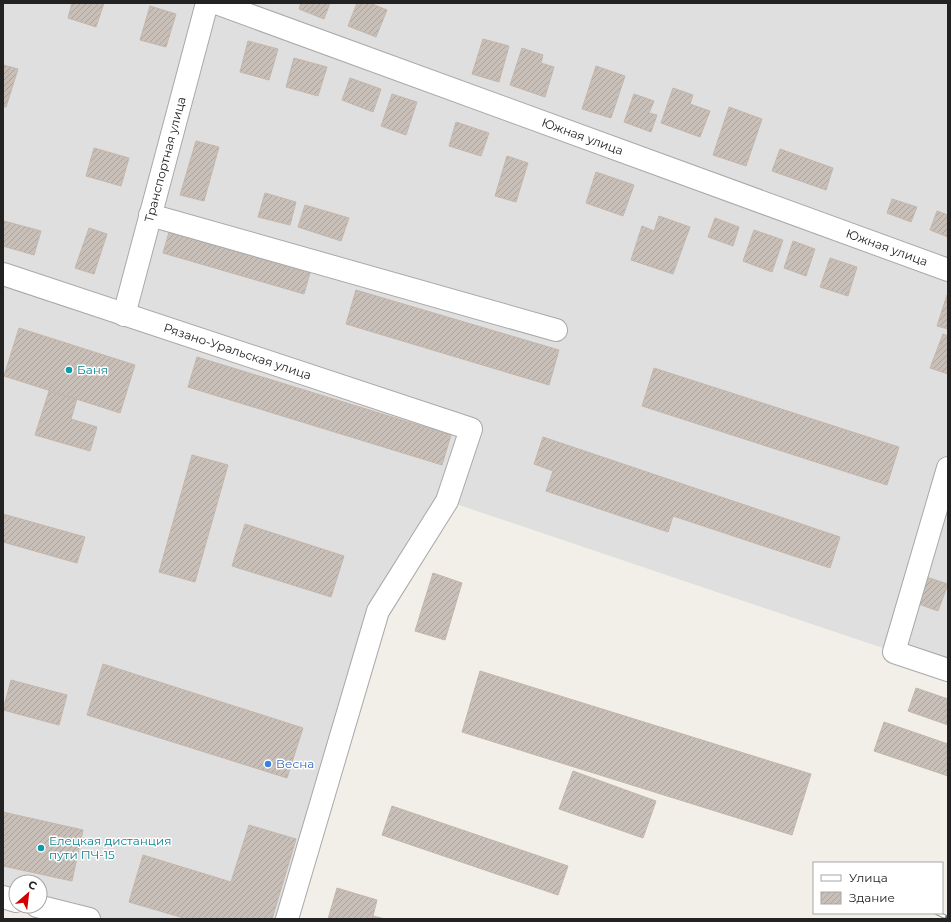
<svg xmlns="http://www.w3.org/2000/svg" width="951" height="922" font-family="Montserrat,sans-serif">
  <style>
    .residential { fill: #e0dfdf }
    .building { fill: url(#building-hatch); stroke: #c4b6ab }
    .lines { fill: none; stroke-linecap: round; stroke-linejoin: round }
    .minor-casing { stroke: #a9a9a9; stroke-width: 24 }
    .minor { stroke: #fff; stroke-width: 22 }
    .rail-casing { stroke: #707070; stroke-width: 4.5 }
    .rail { stroke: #fff; stroke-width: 3; stroke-dasharray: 9; stroke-linecap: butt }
    .culture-dot { fill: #0f9aa8; stroke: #fff; stroke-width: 1.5 }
    .shop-dot { fill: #3f7fe0; stroke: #fff; stroke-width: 1.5 }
    .labels { text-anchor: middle; stroke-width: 3; stroke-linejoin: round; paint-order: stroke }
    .street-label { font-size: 12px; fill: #222; stroke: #fff }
    .culture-label { font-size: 12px; fill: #0d838f; stroke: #fff; text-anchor: start }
    .shop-label { font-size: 12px; fill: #366cbe; stroke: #fff; text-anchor: start }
  </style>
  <defs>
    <pattern id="building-hatch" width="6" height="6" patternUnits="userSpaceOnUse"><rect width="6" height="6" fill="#c7bfb8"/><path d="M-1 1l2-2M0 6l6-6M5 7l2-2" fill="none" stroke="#aba49e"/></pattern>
  </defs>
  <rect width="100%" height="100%" fill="#f2efe9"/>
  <!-- residential -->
  <path class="residential" d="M 3,3 L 948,3 L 948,670 L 447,501 L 378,611 L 287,919 L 91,919 L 40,906 L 40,882 L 16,882 L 16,900 L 3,897 Z"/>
  <!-- building -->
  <path class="building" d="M 72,3 L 104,3 L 96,27 L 68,18 Z
    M 301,3 L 330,3 L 324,19 L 299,9 Z
    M 357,3 L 370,3 L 387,10 L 376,37 L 348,26 Z
    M 150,6 L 176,14 L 166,47 L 140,40 Z
    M 483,39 L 509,46 L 499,82 L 472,74 Z
    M 248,41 L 278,49 L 269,80 L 240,72 Z
    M 522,48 L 543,55 L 541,63 L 554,67 L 545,97 L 510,85 Z
    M 294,58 L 327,67 L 318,96 L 286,87 Z
    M 3,65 L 18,69 L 6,107 L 3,107 Z
    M 596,66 L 625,76 L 611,118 L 582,109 Z
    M 350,78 L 381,89 L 373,112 L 342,100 Z
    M 673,88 L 693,95 L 690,104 L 710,111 L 700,137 L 661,123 Z
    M 392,94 L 417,102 L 406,135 L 381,126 Z
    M 634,94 L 654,101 L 649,113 L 657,115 L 651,132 L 624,122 Z
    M 729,107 L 762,119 L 746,166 L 713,155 Z
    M 456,122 L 489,133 L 481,156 L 449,146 Z
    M 196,141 L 219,147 L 204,201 L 180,195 Z
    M 94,148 L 129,158 L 121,186 L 86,176 Z
    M 780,149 L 833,168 L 826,190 L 772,171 Z
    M 507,156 L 528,163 L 516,202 L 495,196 Z
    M 596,172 L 634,185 L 623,216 L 586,203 Z
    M 265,193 L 296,202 L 290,225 L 258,217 Z
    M 892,199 L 917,207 L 911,222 L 887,213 Z
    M 305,205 L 349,218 L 341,241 L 298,227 Z
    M 937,211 L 948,215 L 948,237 L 930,230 Z
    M 659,216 L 690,227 L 673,274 L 631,260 L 642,226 L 654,231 Z
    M 715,218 L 739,227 L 733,246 L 708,237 Z
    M 4,221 L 41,231 L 34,255 L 3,246 Z
    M 89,228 L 107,234 L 94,274 L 75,268 Z
    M 754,230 L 783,240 L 772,272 L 743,261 Z
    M 169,232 L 310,273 L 304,294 L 163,253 Z
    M 793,241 L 815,249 L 806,276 L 784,268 Z
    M 830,258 L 857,267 L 848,296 L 820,287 Z
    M 356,290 L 559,350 L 549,385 L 346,324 Z
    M 947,295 L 948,295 L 948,329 L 937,326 Z
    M 19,328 L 135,365 L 120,413 L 4,376 Z
    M 943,334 L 948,336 L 948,374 L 930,368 Z
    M 197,357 L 451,435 L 442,465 L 188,387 Z
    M 654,368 L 899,447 L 887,485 L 642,406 Z
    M 49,391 L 77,399 L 71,419 L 97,427 L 90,451 L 35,435 Z
    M 543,437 L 840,537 L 830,568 L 673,516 L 668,532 L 546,491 L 553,471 L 534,464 Z
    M 192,455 L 228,465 L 195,582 L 159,572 Z
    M 3,514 L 85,537 L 77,563 L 3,542 Z
    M 245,524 L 344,556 L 331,597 L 232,566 Z
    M 433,573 L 462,583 L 445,640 L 415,631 Z
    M 923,576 L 948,584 L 938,611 L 913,602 Z
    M 103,664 L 303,728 L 287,778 L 87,715 Z
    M 480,671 L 811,774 L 792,835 L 462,732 Z
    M 11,680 L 67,695 L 59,725 L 3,710 Z
    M 916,688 L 948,699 L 948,725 L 908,711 Z
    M 884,722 L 948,744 L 948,776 L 874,751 Z
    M 573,771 L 656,801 L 643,838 L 559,809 Z
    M 392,806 L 568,866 L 558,895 L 382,835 Z
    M 3,812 L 83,830 L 72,881 L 3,866 Z
    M 249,825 L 296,839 L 272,919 L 187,919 L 129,902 L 143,855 L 231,882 Z
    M 337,888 L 377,900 L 373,916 L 385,919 L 328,919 Z"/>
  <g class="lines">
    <!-- minor casing -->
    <g class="minor-casing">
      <g id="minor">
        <path id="s1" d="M 216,3 L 948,270"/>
        <path d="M 150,215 L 556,330"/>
        <path id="s2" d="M 3,274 L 471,429 L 447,501 L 378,611 L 287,919"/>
        <path id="s3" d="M 124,315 L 207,3"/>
        <path d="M 948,468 L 894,652 L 948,670"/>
        <path d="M 3,897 L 16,901"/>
        <path d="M 37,906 L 89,919"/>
      </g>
    </g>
    <!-- minor -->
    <use href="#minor" class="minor"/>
    <!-- rail casing -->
    <g class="rail-casing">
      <path id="rail" d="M 937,913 L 948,918"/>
    </g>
    <!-- rail -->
    <use href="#rail" class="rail"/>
  </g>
  <!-- markers -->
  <g class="culture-dot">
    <circle cx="69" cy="370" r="4"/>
    <circle cx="41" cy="848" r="4"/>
  </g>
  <circle class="shop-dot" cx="268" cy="764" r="4"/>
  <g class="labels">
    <!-- street labels -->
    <g class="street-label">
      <text dy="4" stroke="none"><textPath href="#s1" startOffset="390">Южная улица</textPath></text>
      <text dy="4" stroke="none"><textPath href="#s3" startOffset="161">Транспортная улица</textPath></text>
      <text dy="4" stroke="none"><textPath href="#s1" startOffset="714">Южная улица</textPath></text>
      <text dy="4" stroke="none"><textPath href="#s2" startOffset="247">Рязано-Уральская улица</textPath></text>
    </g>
    <!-- culture labels -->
    <g class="culture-label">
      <text x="77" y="374">Баня</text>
      <text x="49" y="845">Елецкая дистанция<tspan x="49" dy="14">пути ПЧ-15</tspan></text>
    </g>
    <!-- shop labels -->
    <g class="shop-label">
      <text x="276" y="768">Весна</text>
    </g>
  </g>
  <!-- border -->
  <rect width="951" height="922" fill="none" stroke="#222222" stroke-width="8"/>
  <!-- legend -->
  <rect x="813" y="862" width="130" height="52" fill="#ffffff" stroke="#a7a7a7"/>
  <rect x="821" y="875" width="20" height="6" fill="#ffffff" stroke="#a7a7a7"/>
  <text x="849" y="882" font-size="12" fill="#222222">Улица</text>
  <rect x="821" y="892" width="20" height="12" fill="url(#building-hatch)" stroke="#a7a7a7"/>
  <text x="849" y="902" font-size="12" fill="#222222">Здание</text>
  <!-- north arrow -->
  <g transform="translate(28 894) rotate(28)"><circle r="19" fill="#ffffff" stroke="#a7a7a7"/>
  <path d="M0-3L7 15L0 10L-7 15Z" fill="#d40000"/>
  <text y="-6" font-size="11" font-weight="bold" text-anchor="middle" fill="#222222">С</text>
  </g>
</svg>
